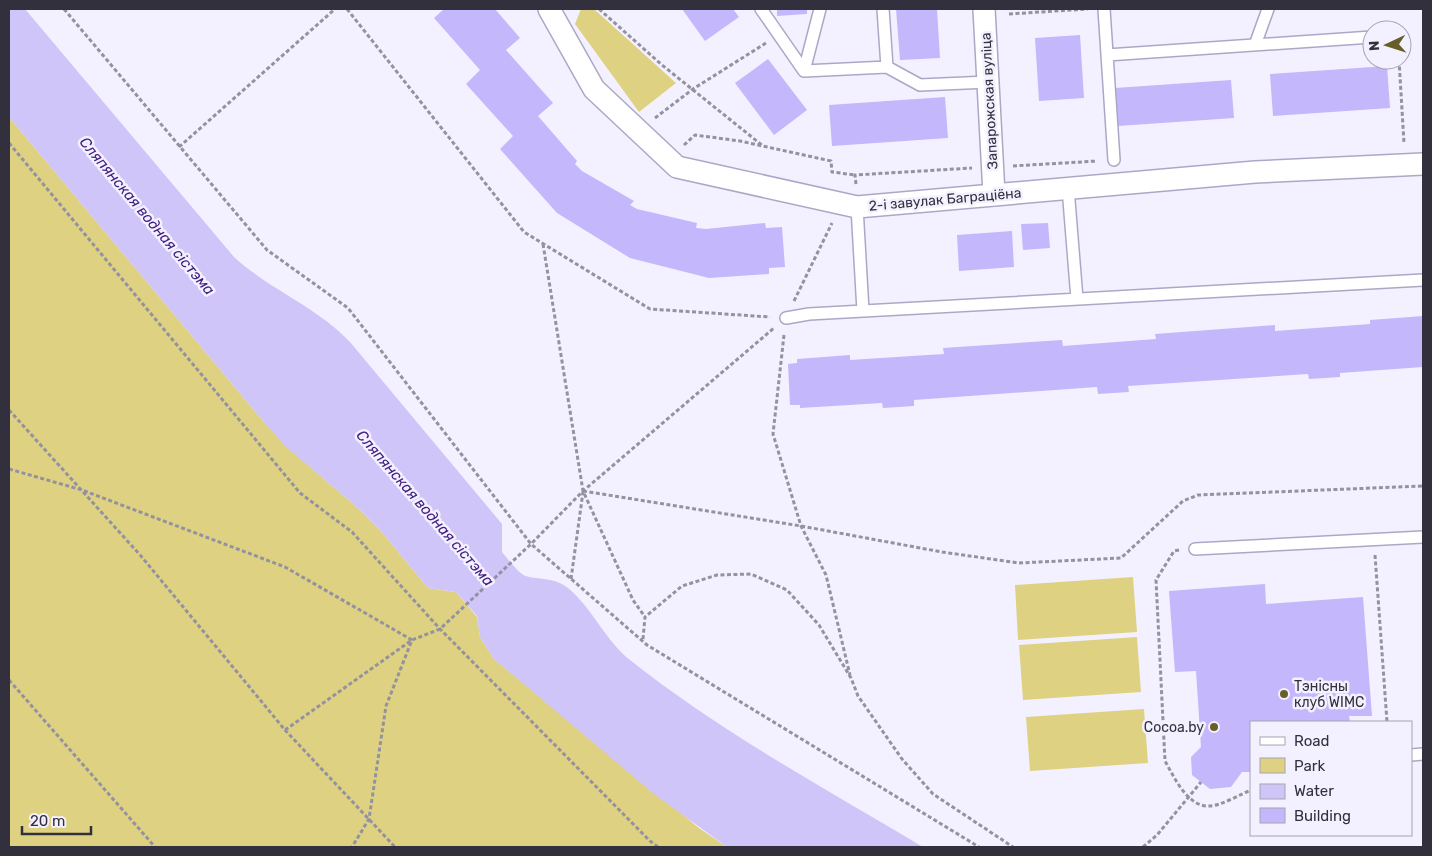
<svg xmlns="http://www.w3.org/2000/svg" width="1432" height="856" font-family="Rubik,sans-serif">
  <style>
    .green { fill: #ded182 }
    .water { fill: #cfc5f9 }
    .building { fill: #c5b7fb }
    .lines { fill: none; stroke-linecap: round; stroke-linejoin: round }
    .service-casing { stroke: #ada7c7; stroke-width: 14 }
    .minor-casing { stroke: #ada7c7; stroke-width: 24 }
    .path { stroke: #94929f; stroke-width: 3; stroke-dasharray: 4 2.5; stroke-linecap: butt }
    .service { stroke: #fff; stroke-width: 11 }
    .minor { stroke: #fff; stroke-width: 21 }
    .poi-dot { fill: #675e2a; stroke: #f3f1ff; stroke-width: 2 }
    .labels { text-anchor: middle; stroke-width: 5; stroke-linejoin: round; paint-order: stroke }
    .street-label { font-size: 14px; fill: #32303d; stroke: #f3f1ff }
    .poi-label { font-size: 14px; fill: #32303d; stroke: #f3f1ff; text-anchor: start }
    .water-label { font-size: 15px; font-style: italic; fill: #432080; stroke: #f3f1ff }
  </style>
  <rect width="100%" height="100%" fill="#f3f1ff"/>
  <!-- green -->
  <path class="green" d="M 581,9 L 594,9 L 676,83 L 639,112 L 575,24 Z
    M 9,117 L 263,421 L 310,467 L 358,508 L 381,531 L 428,588 L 456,592 L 477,617 L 480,637 L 494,659 L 699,828 L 727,847 L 9,847 Z
    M 1133,577 L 1137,632 L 1018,640 L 1015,585 Z
    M 1137,637 L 1141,692 L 1023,700 L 1019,645 Z
    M 1144,709 L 1148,763 L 1030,771 L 1026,717 Z"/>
  <!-- water -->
  <path class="water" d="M 9,9 L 25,9 L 234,257 C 270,290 316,306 350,342 L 502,524 L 502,552 C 508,559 515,569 522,574 C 531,581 552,575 568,588 C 593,609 605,640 630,660 C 721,732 824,788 923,847 L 727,847 L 654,794 L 494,659 L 480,637 L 477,616 L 456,592 L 428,588 L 381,531 L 358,508 L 285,446 L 263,421 L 9,117 Z"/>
  <!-- building -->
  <path class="building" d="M 444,9 L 495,9 L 520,38 L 506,50 L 553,103 L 538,116 L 577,161 L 575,164 L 582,171 L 634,201 L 630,205 L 637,209 L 697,223 L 696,228 L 706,229 L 765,223 L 766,228 L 782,227 L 785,267 L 769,268 L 769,274 L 709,278 L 630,258 L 557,213 L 500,149 L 513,136 L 466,84 L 480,70 L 434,18 Z
    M 682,9 L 733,9 L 739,17 L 705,41 Z
    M 777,9 L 807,9 L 807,14 L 777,16 Z
    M 896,9 L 937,9 L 940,58 L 900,60 Z
    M 1080,35 L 1084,98 L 1039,101 L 1035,38 Z
    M 768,59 L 807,110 L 774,135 L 735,83 Z
    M 1387,66 L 1390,108 L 1273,116 L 1270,74 Z
    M 1231,80 L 1234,118 L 1118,126 L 1115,88 Z
    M 945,97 L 948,138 L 832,146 L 829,105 Z
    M 1048,223 L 1050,248 L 1023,250 L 1021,224 Z
    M 1012,231 L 1014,267 L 959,271 L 957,235 Z
    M 1423,316 L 1423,367 L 1340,373 L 1340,377 L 1309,379 L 1308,374 L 1128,386 L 1129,392 L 1098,394 L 1097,387 L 914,400 L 914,406 L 883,408 L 882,403 L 800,408 L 800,405 L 790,405 L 788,364 L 797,363 L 797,359 L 850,355 L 850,360 L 896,357 L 944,354 L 943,348 L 1062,340 L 1063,346 L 1156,339 L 1155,334 L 1275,325 L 1275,331 L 1370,324 L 1370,320 Z
    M 1265,584 L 1266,604 L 1363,597 L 1372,716 L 1349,716 L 1350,722 L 1251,722 L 1251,772 L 1242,772 L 1231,787 L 1210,789 L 1192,775 L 1191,757 L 1201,747 L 1196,671 L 1175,672 L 1169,591 Z"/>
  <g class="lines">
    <!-- service casing -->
    <g class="service-casing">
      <path id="service" d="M 761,9 L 804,71 L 887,67 L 883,9
        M 1104,9 L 1114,160
        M 1255,45 L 1268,9
        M 1107,55 L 1372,37
        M 887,67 L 920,85 L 988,82
        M 804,71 L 820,9
        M 1068,188 L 1077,299
        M 857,207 L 863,311
        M 786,318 L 809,314 L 1423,280
        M 1195,549 L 1423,537
        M 1411,755 L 1423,754"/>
    </g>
    <!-- minor casing -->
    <g class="minor-casing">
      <path id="minor" d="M 549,9 L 594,89 L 677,167 L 857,207 L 1255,172 L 1423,164
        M 984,9 L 994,194"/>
    </g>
    <!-- path -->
    <path class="path" d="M 64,9 L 267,250 L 348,308 L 531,544 L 647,645 L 979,847
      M 347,9 L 524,232 L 650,309 L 770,317
      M 599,9 L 662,65 L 763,146
      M 1009,14 L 1088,9
      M 1399,60 L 1404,143
      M 655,118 L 693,89 L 766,43
      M 9,143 L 300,493 L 352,532 L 440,629 L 650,841 L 658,847
      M 684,145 L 695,135 L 740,141 L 831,161 L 832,172 L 855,175
      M 179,147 L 335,9
      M 1013,166 L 1097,161
      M 856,184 L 855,175 L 972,168
      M 543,244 L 583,491 L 633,600 L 645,617
      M 794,301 L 832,223
      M 784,335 L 773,434 L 801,526 L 826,575 L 850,675
      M 9,410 L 141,556 L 285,730 L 395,847
      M 9,469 L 82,490 L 285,567 L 412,640 L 386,706 L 369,819 L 352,847
      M 583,491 L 801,526 L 942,552 L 1019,563 L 1121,558 L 1183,501 L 1198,495 L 1423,486
      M 1179,550 L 1174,551 L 1156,580 L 1165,761 C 1174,777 1188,808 1210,806 C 1220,806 1241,794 1251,790
      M 1375,555 L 1387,722
      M 571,579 L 583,492
      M 643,639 L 645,617 L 682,586 L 717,575 L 751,574 L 787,590 L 819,625 L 851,678 L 858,696 L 902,759 L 933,794 L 1013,847
      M 9,680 L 155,847
      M 285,730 L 412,640 L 440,629 L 531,544 L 583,491 L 774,328
      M 1143,847 L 1157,835 L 1201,782"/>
    <!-- service -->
    <use href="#service" class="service"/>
    <!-- minor -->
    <use href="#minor" class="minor"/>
  </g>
  <!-- markers -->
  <g class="poi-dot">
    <circle cx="1284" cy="694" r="5"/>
    <circle cx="1214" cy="727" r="5"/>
  </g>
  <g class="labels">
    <!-- street labels -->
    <g class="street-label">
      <text transform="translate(989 101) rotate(-93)" y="5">Запарожская вуліца</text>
      <text transform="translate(945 199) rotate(-5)" y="5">2-і завулак Баграціёна</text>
    </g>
    <!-- poi labels -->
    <g class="poi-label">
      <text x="1294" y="691">Тэнісны<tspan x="1294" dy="16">клуб WIMC</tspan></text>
      <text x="1204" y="732" text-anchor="end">Cocoa.by</text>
    </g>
    <!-- water labels -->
    <g class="water-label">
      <text transform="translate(147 216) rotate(50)" y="5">Сляпянская водная сістэма</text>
      <text transform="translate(425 508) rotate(49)" y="5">Сляпянская водная сістэма</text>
    </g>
  </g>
  <!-- border -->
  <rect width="1432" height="856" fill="none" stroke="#32303d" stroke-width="20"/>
  <!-- legend -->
  <rect x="1250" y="721" width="162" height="115" fill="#f3f1ff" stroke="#a6a4b1"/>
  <rect x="1260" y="737" width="25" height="8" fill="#ffffff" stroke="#a6a4b1"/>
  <text x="1294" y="746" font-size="15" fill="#32303d">Road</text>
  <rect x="1260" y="758" width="25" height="15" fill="#ded182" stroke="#a6a4b1"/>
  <text x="1294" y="771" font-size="15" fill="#32303d">Park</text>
  <rect x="1260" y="784" width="25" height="15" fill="#cfc5f9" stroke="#a6a4b1"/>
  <text x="1294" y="796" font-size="15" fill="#32303d">Water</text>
  <rect x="1260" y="808" width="25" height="15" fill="#c5b7fb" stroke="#a6a4b1"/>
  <text x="1294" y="821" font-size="15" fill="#32303d">Building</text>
  <!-- north arrow -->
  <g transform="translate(1387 45) rotate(266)"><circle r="24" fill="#f3f1ff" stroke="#a6a4b1"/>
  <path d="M0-4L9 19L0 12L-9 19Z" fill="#675e2a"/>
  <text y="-8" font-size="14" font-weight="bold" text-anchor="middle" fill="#32303d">N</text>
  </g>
  <!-- scale -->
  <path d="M22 826v8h69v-8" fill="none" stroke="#32303d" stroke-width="2.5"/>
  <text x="30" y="826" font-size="15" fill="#32303d" stroke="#f3f1ff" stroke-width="4" paint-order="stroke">20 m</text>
</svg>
